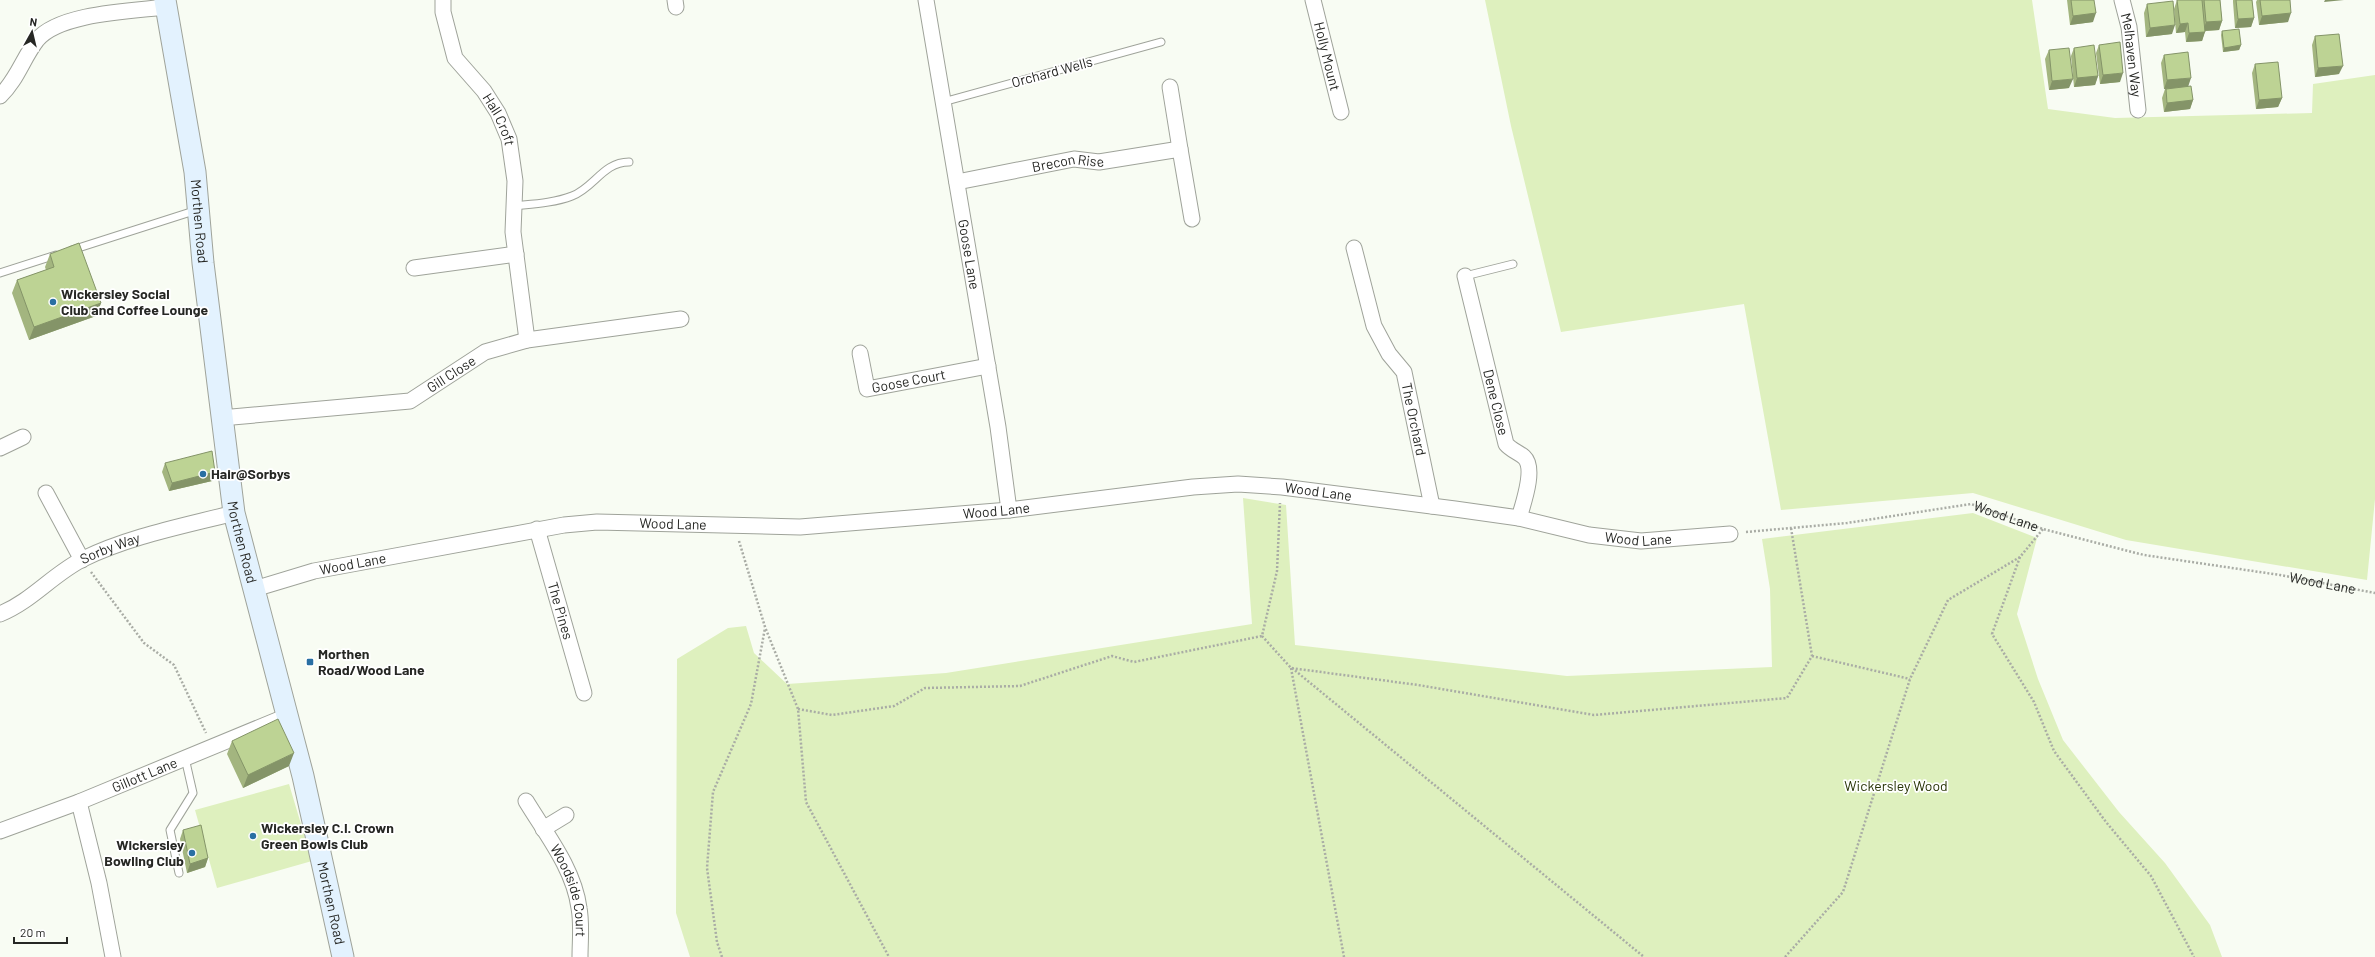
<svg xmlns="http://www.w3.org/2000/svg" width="2375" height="957" font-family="Barlow,sans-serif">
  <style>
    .green { fill: #def0be }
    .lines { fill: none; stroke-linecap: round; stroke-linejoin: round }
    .lane-casing { stroke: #9fa39a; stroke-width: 9 }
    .street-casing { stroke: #9fa39a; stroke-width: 17 }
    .secondary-casing { stroke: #9fa39a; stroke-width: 23 }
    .path { stroke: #a9aca5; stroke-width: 2.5; stroke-dasharray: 2 2; stroke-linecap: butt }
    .lane { stroke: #fff; stroke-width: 7 }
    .street { stroke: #fff; stroke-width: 15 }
    .secondary { stroke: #e3f2fe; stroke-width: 21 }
    .wall { fill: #a3b57f }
    .shaded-wall { fill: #849468 }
    .building { fill: #bdd394; stroke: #849468 }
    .poi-dot { fill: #296fa3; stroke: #fff; stroke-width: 1.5 }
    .labels { text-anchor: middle; stroke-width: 3.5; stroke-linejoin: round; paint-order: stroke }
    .street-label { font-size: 14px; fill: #262724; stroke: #fff }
    .poi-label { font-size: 14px; font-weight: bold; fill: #262724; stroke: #fff; text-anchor: start }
    .park-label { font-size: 14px; fill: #283405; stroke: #fff }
  </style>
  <rect width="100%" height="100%" fill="#f8fcf3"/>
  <!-- green -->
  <path class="green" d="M 1485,0 L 2032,0 L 2048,109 L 2115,118 L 2312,113 L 2313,84 L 2375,75 L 2375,499 L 2367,580 L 2126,540 L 1973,493 L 1781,510 L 1744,304 L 1561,332 L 1511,126 Z
    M 1243,498 L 1286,505 L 1295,645 L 1567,676 L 1772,667 L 1770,589 L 1762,539 L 1973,513 L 2037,538 L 2017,614 L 2038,679 L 2063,740 L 2119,812 L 2165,863 L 2210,925 L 2222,957 L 690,957 L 676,913 L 677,659 L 728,628 L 746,626 L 754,653 L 787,684 L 946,673 L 1252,624 Z
    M 289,784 L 312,861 L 217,888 L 195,810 Z"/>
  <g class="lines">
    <!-- lane casing -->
    <g class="lane-casing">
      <path id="lane" d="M 943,102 L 1161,42
        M 514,206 C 533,204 554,203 572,196 C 594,188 603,162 629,162
        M 72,250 L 197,210
        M 0,273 L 56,255
        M 1465,276 L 1513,264
        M 179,873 L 170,830 L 193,793 L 185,758"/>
    </g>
    <!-- street casing -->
    <g class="street-casing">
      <g id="street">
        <path id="s2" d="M 443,0 L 443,12 L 455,58 L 484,91 L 498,113 L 509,139 L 515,181 L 513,232 L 527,340"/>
        <path d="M 675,0 L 676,7"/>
        <path id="s3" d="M 926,0 L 998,427 L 1009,510"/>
        <path id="s4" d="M 1313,0 L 1341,112"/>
        <path id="s5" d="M 2122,0 L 2129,27 L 2138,110"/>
        <path d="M 1170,87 L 1180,149"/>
        <path d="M 0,96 C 17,80 23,58 37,40 C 59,13 132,11 166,7"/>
        <path id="s6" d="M 957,182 L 1074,159 L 1099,162 L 1180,149 L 1192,219"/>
        <path id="s7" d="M 1354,248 L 1374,326 L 1389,354 L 1404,372 L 1432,506"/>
        <path d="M 414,268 L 516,254"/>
        <path id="s8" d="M 1465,276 L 1506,444 C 1511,450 1518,452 1524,457 C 1536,468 1523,504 1519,518"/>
        <path id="s9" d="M 860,353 L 867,389 L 988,366"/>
        <path id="s10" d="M 221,418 L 410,401 L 485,352 L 527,340 L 681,319"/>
        <path d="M 0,448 L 23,437"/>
        <path d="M 46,493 L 82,560"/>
        <path id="s11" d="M 537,529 L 584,693"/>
        <path id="s12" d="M 254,589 L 314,571 L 564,525 L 597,522 L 800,527 L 1009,510 L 1193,487 L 1238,484 L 1282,487 L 1455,509 L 1519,518 L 1589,535 L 1641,541 L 1730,534"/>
        <path id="s13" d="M 0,614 C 32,601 53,574 83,559 C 130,536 184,526 234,513"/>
        <path id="s14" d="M 526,801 C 546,834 574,869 579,908 C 582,924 580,941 580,957"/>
        <path d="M 79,802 L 99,883 L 113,957"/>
        <path d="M 543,829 L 566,815"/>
        <path id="s15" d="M 0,831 L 79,802 L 287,716"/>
      </g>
    </g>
    <!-- secondary casing -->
    <g class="secondary-casing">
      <g id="secondary">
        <path id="s16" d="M 165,0 L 195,172 L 203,263 L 234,513 L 303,776 L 343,957"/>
      </g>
    </g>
    <!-- path -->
    <g class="path">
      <path id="s1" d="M 1746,532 L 1847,523 L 1971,504 L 2043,529 L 2144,555 L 2280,575 L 2375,593"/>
      <path d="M 739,541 L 765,627 L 798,709 L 806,802 L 889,957"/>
      <path d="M 2020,557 L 1992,634 L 2034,702 L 2054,751 L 2106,822 L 2151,876 L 2194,957"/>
      <path d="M 91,572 L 144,643 L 174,665 L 206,733"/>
      <path d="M 1262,636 L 1291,668 L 1418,685 L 1594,715 L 1787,698 L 1812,656 L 1791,528"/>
      <path d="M 1812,656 L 1910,679"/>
      <path d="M 1291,668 L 1344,957"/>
      <path d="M 1292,668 L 1644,957"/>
      <path d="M 798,709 L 832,715 L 894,706 L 925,688 L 1020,686 L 1112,656 L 1134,662 L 1262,636 L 1277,571 L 1280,503"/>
      <path d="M 722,957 L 717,942 L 707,868 L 713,792 L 751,704 L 765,628"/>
      <path d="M 1785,957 L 1843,892 L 1910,679 L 1948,600 L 2020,557 L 2043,529"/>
    </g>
    <!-- lane -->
    <use href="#lane" class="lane"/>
    <!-- street -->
    <use href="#street" class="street"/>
    <!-- secondary -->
    <use href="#secondary" class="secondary"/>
  </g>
  <!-- wall -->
  <path class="wall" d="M 2067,0 L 2094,0 L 2093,22 L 2070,25 Z
    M 2177,0 L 2220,0 L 2222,21 L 2219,30 L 2205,31 L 2202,41 L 2186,42 L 2185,32 L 2176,33 L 2174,9 Z
    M 2233,0 L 2252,0 L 2254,18 L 2251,27 L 2235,28 L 2233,2 Z
    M 2257,0 L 2290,0 L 2288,22 L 2259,25 L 2256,2 Z
    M 2147,4 L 2172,34 L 2146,37 L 2144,13 Z
    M 2222,31 L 2241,45 L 2239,50 L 2223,52 L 2221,35 Z
    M 2315,36 L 2339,74 L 2315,77 L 2312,45 Z
    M 2099,45 L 2120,82 L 2100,84 L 2096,53 Z
    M 2074,48 L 2098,76 L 2095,85 L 2074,87 L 2071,56 Z
    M 2049,50 L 2069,88 L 2049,90 L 2045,59 Z
    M 2164,55 L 2188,86 L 2193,100 L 2190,109 L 2164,112 L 2162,98 L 2165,89 L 2164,89 L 2161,63 Z
    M 2255,64 L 2282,98 L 2278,107 L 2256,109 L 2252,73 Z
    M 50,254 L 101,303 L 96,316 L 29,340 L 12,293 L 17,280 L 46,270 L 45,267 Z
    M 165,463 L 215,472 L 212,481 L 169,491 L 162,472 Z
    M 232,741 L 289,766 L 243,788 L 227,754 Z
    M 183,830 L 208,858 L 205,867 L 187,873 L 180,839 Z"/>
  <!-- shaded-wall -->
  <path class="shaded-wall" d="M 2325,0 L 2344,0 L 2324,2 Z
    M 2096,13 L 2093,22 L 2070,25 L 2073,16 Z
    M 2291,13 L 2288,22 L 2259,25 L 2262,16 Z
    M 2254,18 L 2251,27 L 2235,28 L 2238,19 Z
    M 2222,21 L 2219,30 L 2203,31 L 2206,22 Z
    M 2188,23 L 2185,32 L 2176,33 L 2180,24 Z
    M 2175,25 L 2172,34 L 2146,37 L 2150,28 Z
    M 2205,32 L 2202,41 L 2186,42 L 2189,33 Z
    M 2241,45 L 2239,50 L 2223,52 L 2224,48 Z
    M 2343,66 L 2339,74 L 2315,77 L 2318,68 Z
    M 2123,73 L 2120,82 L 2100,84 L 2103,75 Z
    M 2098,76 L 2095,85 L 2074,87 L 2077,78 Z
    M 2191,78 L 2188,87 L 2164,89 L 2167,80 Z
    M 2073,79 L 2069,88 L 2049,90 L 2052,81 Z
    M 2282,98 L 2278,107 L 2256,109 L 2259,100 Z
    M 2193,100 L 2190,109 L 2164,112 L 2167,103 Z
    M 101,303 L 96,316 L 29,340 L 34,327 Z
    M 215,472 L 212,481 L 169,491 L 172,483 Z
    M 294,753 L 289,766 L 243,788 L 248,775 Z
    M 208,858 L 205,867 L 187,873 L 190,864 Z"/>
  <!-- building -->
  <path class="building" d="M 2071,0 L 2094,0 L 2096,13 L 2073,16 Z
    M 2177,0 L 2202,0 L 2205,32 L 2189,33 L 2188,23 L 2180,24 Z
    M 2204,0 L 2220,0 L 2222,21 L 2206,22 Z
    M 2236,0 L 2252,0 L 2254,18 L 2238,19 Z
    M 2260,0 L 2290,0 L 2291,13 L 2262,16 Z
    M 2173,1 L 2175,25 L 2150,28 L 2147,4 Z
    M 2239,29 L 2241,45 L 2224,48 L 2222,31 Z
    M 2339,34 L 2343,66 L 2318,68 L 2315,36 Z
    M 2120,42 L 2123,73 L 2103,75 L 2099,45 Z
    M 2094,45 L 2098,76 L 2077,78 L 2074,48 Z
    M 2069,48 L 2073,79 L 2052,81 L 2049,50 Z
    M 2188,52 L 2191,78 L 2167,80 L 2164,55 Z
    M 2278,62 L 2282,98 L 2259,100 L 2255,64 Z
    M 2191,86 L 2193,100 L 2167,103 L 2166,89 Z
    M 79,243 L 101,303 L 34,327 L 17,280 L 54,267 L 50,254 Z
    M 212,451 L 215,472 L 172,483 L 165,463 Z
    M 278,719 L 294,753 L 248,775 L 232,741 Z
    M 201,825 L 208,858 L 190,864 L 183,830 Z"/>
  <!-- markers -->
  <g class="poi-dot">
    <circle cx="53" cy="302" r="4"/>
    <circle cx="203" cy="474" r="4"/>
    <rect x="306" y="658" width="8" height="8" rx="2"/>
    <circle cx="253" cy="836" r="4"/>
    <circle cx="192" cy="853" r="4"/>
  </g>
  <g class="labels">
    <!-- street labels -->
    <g class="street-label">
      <text dy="5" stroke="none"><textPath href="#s5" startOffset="56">Melhaven Way</textPath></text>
      <text dy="5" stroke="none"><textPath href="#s4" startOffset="58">Holly Mount</textPath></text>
      <text transform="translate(1052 72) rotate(-15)" y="5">Orchard Wells</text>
      <text dy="5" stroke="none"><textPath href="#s2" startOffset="136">Hall Croft</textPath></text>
      <text dy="5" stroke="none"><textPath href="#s6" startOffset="113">Brecon Rise</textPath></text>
      <text dy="5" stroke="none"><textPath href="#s16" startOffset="224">Morthen Road</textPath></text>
      <text dy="5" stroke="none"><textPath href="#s3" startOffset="258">Goose Lane</textPath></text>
      <text dy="5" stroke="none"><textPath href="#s10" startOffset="239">Gill Close</textPath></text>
      <text dy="5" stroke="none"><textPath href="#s9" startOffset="79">Goose Court</textPath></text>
      <text dy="5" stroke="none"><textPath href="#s8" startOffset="130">Dene Close</textPath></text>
      <text dy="5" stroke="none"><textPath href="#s7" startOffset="184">The Orchard</textPath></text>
      <text dy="5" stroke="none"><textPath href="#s12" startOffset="1074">Wood Lane</textPath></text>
      <text dy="5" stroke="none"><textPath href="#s12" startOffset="750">Wood Lane</textPath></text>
      <text dy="5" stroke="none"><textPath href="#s1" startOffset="264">Wood Lane</textPath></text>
      <text dy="5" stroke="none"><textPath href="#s12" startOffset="426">Wood Lane</textPath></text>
      <text dy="5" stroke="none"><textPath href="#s12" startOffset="1398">Wood Lane</textPath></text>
      <text dy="5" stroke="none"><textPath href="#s16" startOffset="548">Morthen Road</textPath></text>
      <text dy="5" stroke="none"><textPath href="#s13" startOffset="129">Sorby Way</textPath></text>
      <text dy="5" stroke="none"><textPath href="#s12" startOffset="102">Wood Lane</textPath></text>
      <text dy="5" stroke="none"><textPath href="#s1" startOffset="588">Wood Lane</textPath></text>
      <text dy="5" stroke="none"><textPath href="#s11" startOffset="85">The Pines</textPath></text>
      <text dy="5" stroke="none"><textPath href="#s15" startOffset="155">Gillott Lane</textPath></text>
      <text dy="5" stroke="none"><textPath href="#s14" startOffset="101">Woodside Court</textPath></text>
      <text dy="5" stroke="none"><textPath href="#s16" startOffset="920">Morthen Road</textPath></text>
    </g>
    <!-- poi labels -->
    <g class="poi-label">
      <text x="61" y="299">Wickersley Social<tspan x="61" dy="16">Club and Coffee Lounge</tspan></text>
      <text x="211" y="479">Hair@Sorbys</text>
      <text x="318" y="659">Morthen<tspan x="318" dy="16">Road/Wood Lane</tspan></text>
      <text x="261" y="833">Wickersley C.I. Crown<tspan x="261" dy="16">Green Bowls Club</tspan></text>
      <text x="184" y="850" text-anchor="end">Wickersley<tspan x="184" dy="16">Bowling Club</tspan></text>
    </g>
    <!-- park labels -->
    <g class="park-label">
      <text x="1896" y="791">Wickersley Wood</text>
    </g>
  </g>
  <!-- north arrow -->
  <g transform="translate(32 32) rotate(8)" stroke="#ffffff" stroke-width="3" paint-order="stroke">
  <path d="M0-3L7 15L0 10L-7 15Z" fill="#262724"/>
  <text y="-6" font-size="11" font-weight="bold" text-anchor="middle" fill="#262724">N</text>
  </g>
  <!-- scale -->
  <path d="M14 937v6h53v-6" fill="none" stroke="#262724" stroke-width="2"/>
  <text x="20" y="937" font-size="12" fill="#262724" stroke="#ffffff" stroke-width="3" paint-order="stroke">20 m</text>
</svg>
